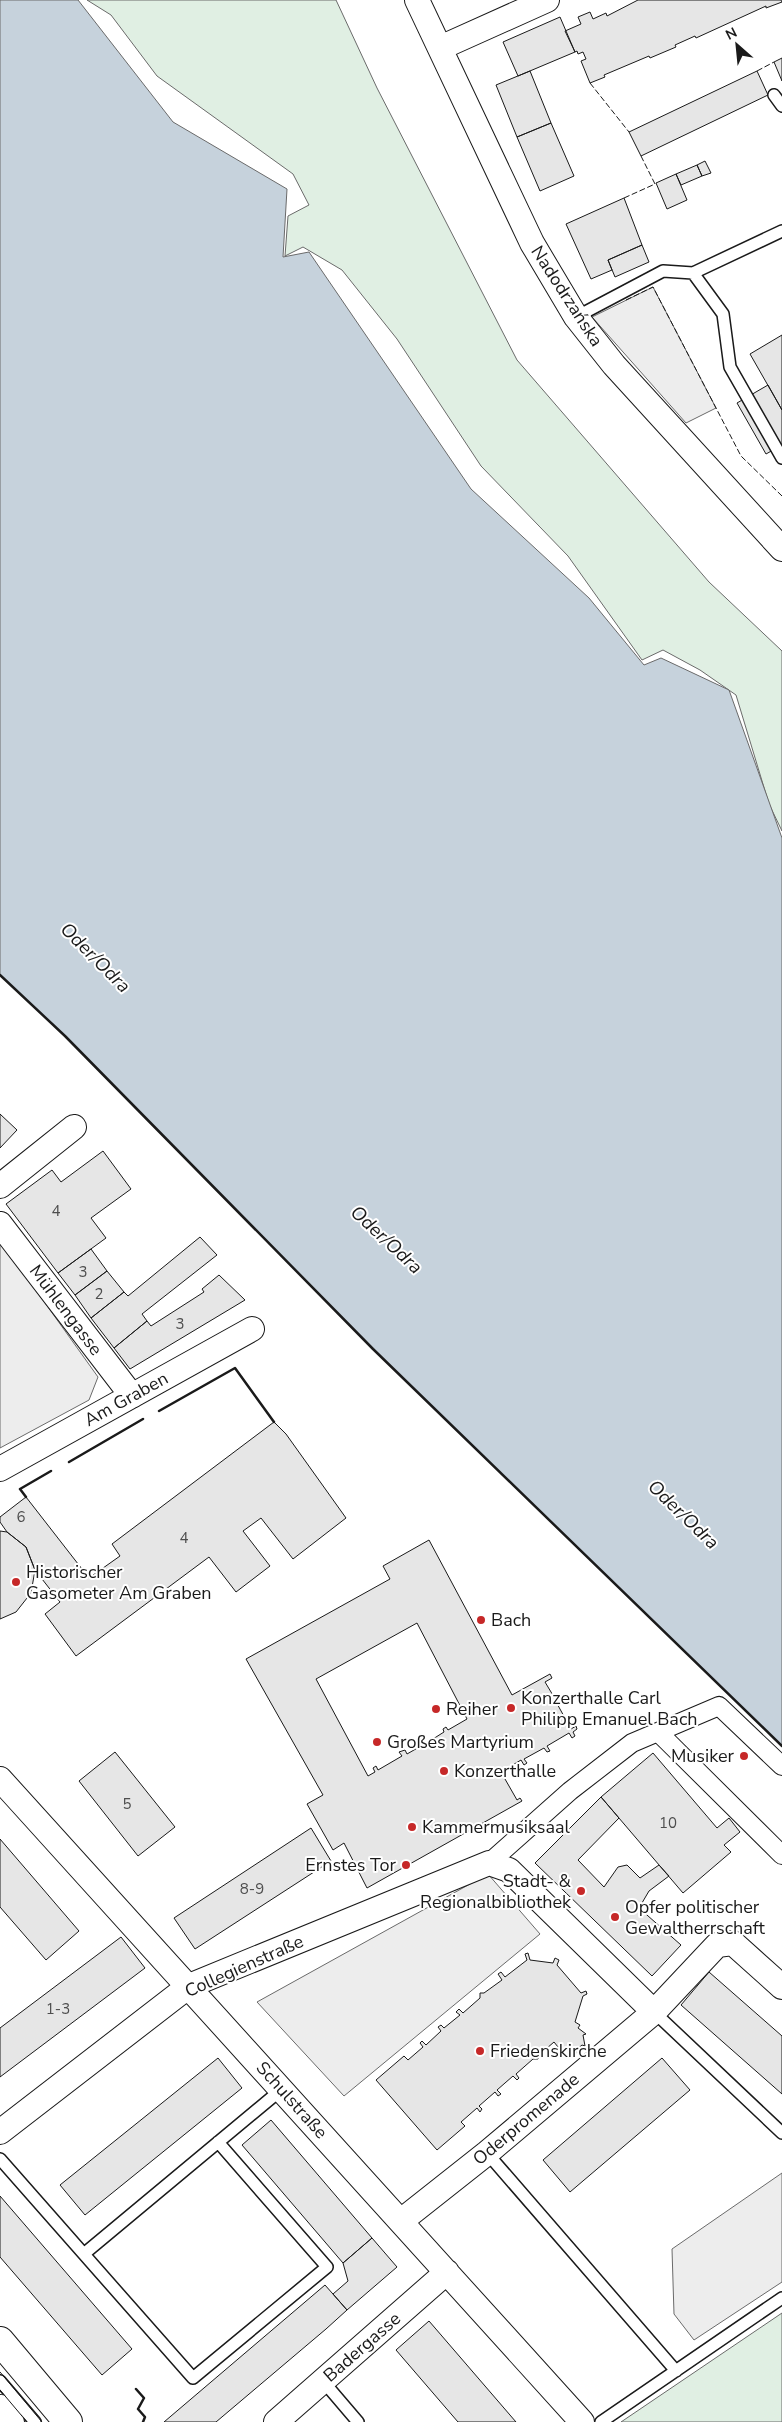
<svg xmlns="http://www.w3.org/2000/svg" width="782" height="2422" font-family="'Nunito Sans',sans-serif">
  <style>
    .green { fill: #e0efe3; stroke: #6a6a6a }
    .parking { fill: #ededed; stroke: #6a6a6a }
    .water { fill: #c6d2dc; stroke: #6a6a6a }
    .building { fill: #e6e6e6; stroke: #1a1a1a; fill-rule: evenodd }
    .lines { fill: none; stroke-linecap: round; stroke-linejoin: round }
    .service-casing { stroke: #1a1a1a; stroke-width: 14 }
    .pedestrian-casing { stroke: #1a1a1a; stroke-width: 20 }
    .minor-casing { stroke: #1a1a1a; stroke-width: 26 }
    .tertiary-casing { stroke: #1a1a1a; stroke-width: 30 }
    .service { stroke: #fff; stroke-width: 11 }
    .pedestrian { stroke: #fff; stroke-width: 18 }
    .minor { stroke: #fff; stroke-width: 24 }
    .tertiary { stroke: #fff; stroke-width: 28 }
    .tram { stroke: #1a1a1a; stroke-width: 1 }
    .fence { stroke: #1a1a1a; stroke-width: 1; stroke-dasharray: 6 2.5; stroke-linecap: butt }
    .wall { stroke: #1a1a1a; stroke-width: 2.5 }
    .poi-dot { fill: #c62828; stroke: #fff; stroke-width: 2 }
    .labels { text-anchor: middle; stroke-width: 4; stroke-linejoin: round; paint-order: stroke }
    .number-label { font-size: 15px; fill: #4d4d4d }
    .street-label { font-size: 18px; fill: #1a1a1a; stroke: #fff }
    .poi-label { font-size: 18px; fill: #1a1a1a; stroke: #fff; text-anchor: start }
    .water-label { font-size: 19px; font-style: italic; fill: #1a1a1a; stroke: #fff }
  </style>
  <rect width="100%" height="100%" fill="#fff"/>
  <!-- green -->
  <path class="green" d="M 87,0 L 336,0 L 377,88 L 517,360 L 709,582 L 782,651 L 782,831 L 769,804 L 736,695 L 700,670 L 663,650 L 642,660 L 568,556 L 481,466 L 397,339 L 342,270 L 303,247 L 285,256 L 288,216 L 309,205 L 293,174 L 157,76 L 111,15 Z
    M 782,2313 L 782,2422 L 621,2422 Z"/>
  <!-- parking -->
  <path class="parking" d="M 653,287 L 716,408 L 686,423 L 592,317 Z
    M 0,1240 L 98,1377 L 89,1400 L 0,1448 Z
    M 488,1874 L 540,1934 L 344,2096 L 257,2002 Z
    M 782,2173 L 782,2282 L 694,2340 L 674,2314 L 672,2249 Z"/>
  <!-- water -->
  <path class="water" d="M 0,0 L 78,0 L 173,122 L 287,189 L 283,257 L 309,252 L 471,489 L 589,598 L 644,665 L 661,658 L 729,690 L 782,838 L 782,1746 L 373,1349 L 65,1036 L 0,975 Z"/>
  <!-- building -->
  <path class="building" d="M 638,0 L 781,0 L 782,2 L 766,8 L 766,6 L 696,38 L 695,36 L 675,45 L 676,47 L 650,58 L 649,56 L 604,75 L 605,77 L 590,83 L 581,61 L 586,59 L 583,52 L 578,54 L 577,51 L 575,52 L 565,31 L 581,24 L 578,17 L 590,12 L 593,19 L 606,13 L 607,16 Z
    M 560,17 L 575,52 L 518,76 L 503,42 Z
    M 782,58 L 782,81 L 774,62 Z
    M 530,71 L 551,123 L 517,137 L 496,85 Z
    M 757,71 L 768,95 L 641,156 L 629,132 Z
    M 551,123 L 574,176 L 540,191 L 517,137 Z
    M 705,161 L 711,173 L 702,176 L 697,165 Z
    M 697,165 L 702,176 L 681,185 L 676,174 Z
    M 676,174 L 687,200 L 667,209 L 656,183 Z
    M 624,198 L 642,245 L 608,260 L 612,270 L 591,279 L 566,224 Z
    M 642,245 L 649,262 L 615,277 L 608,260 Z
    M 782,335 L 782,410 L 750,354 Z
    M 768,385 L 782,410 L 782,445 L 766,454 L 737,403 Z
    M 0,1114 L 17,1130 L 0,1148 Z
    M 103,1151 L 131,1189 L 91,1218 L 106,1238 L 58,1273 L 6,1204 L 52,1170 L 61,1182 Z
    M 200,1237 L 217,1255 L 142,1314 L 147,1321 L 114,1348 L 91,1318 L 124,1292 L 128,1296 Z
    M 91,1249 L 107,1271 L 75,1295 L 58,1273 Z
    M 107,1271 L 124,1292 L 91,1318 L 75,1295 Z
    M 219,1275 L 245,1300 L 130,1369 L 114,1348 L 147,1321 L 151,1326 L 204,1292 L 202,1289 Z
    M 274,1422 L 286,1434 L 346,1518 L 293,1559 L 261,1518 L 243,1531 L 270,1566 L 236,1592 L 209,1557 L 76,1656 L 45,1614 L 60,1602 L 35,1570 L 26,1547 L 7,1532 L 0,1522 L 0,1517 L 26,1497 L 89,1578 L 120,1556 L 112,1544 Z
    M 0,1531 L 7,1532 L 26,1547 L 35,1570 L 31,1593 L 16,1612 L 0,1619 Z
    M 429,1540 L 512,1695 L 550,1674 L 552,1678 L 545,1682 L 554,1697 L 558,1695 L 560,1698 L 555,1700 L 571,1729 L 576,1726 L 577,1729 L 573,1732 L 575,1736 L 572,1738 L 569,1733 L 547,1746 L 550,1751 L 547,1752 L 544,1748 L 524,1759 L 527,1763 L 524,1765 L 521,1760 L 501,1772 L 517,1800 L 520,1798 L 522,1801 L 367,1888 L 344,1843 L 333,1850 L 307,1804 L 323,1795 L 246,1659 L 390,1579 L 383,1566 ZM 417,1623 L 467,1719 L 448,1730 L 446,1727 L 443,1729 L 444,1732 L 425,1744 L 422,1740 L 419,1742 L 421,1746 L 407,1754 L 405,1750 L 399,1752 L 402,1756 L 378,1770 L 376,1766 L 373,1768 L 375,1772 L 368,1776 L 316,1679 Z
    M 115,1752 L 175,1827 L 138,1856 L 79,1781 Z
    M 653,1753 L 717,1828 L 729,1818 L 740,1832 L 724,1845 L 731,1852 L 683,1893 L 601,1797 Z
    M 601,1797 L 619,1818 L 578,1860 L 604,1887 L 618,1867 L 627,1865 L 640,1878 L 659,1865 L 669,1876 L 649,1891 L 639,1908 L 681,1945 L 652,1976 L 535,1863 Z
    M 311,1828 L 331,1861 L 195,1949 L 174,1918 Z
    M 0,1839 L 79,1931 L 46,1960 L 0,1907 Z
    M 121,1937 L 145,1968 L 0,2077 L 0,2028 Z
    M 528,1953 L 530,1960 L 553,1963 L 555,1958 L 559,1960 L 557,1965 L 581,1993 L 586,1991 L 587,1994 L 583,1996 L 575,2022 L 580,2025 L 578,2028 L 586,2034 L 583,2035 L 585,2046 L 582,2045 L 576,2050 L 577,2053 L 566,2050 L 564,2053 L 560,2045 L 558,2047 L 554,2042 L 539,2055 L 538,2059 L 533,2059 L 516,2074 L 519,2078 L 517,2080 L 513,2076 L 497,2090 L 501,2094 L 498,2096 L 495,2092 L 479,2106 L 482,2109 L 480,2112 L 477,2108 L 461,2122 L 465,2126 L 437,2150 L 376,2080 L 404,2056 L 408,2060 L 423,2047 L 420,2043 L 422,2041 L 426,2045 L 441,2031 L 438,2027 L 441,2025 L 444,2028 L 460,2015 L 456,2012 L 459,2009 L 463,2013 L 480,1998 L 480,1993 L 484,1993 L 502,1980 L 498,1974 L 501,1972 L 505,1977 L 527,1960 L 525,1954 Z
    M 709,1972 L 782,2036 L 782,2094 L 681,2005 Z
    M 218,2058 L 242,2088 L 85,2215 L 60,2185 Z
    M 662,2058 L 690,2090 L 570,2192 L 543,2160 Z
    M 271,2120 L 372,2238 L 343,2263 L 242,2145 Z
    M 0,2196 L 132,2349 L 102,2375 L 0,2257 Z
    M 372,2238 L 397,2267 L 347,2310 L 333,2294 L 348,2281 L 343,2263 Z
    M 325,2285 L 347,2310 L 326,2329 L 216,2422 L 164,2422 Z
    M 429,2321 L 516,2422 L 458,2422 L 396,2350 Z"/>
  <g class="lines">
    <!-- service casing -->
    <g class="service-casing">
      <path id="service" d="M 774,95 L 782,106
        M 693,273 L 723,314 L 730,367 L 782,458
        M 576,317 L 663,271 L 693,273 L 782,231
        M 654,2012 L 782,2133
        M 487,2153 L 676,2371
        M 0,2159 L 193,2378 L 327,2267 L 218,2142
        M 85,2253 L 282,2089
        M 0,2381 L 35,2422
        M 323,2381 L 358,2422
        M 601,2422 L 782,2298"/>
    </g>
    <!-- pedestrian casing -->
    <g class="pedestrian-casing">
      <path id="pedestrian" d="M 659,1733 L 782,1855
        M 489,1863 L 570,1791 L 632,1743 L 719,1706 L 782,1766"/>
    </g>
    <!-- minor casing -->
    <g class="minor-casing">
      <path id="minor" d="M 417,0 L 532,243 L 576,317 L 614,365 L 782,549
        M 440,48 L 547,0
        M 0,1186 L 74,1127
        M 0,1224 L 132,1396
        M 0,1469 L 252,1329
        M 0,1779 L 582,2422
        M 0,2132 L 189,1986 L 489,1863 L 509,1870 L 654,2012
        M 401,2221 L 487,2153 L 654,2012 L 717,1945 L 733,1943 L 782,1987
        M 276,2422 L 447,2272"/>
    </g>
    <!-- tertiary casing -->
    <g class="tertiary-casing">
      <path id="tertiary" d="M 0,2341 L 68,2422
        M 0,2409 L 10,2422"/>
    </g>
    <!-- service -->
    <use href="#service" class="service"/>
    <!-- pedestrian -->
    <use href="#pedestrian" class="pedestrian"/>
    <!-- minor -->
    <use href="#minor" class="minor"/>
    <!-- tertiary -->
    <use href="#tertiary" class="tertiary"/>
    <!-- tram -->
    <path class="tram" d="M 0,2372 L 42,2422
      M 0,2390 L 27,2422"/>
    <!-- fence -->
    <path class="fence" d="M 757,71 L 774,62
      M 590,83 L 629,132
      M 624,198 L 655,184 L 641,156
      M 626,300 L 653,287 L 741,456 L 782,496"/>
    <!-- wall -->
    <path class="wall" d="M 0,975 L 65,1036 L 373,1349 L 782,1746
      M 159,1411 L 235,1368 L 274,1422
      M 69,1462 L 143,1419
      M 26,1497 L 20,1489 L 51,1471
      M 136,2389 L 144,2398 L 138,2409 L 145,2417 L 143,2422"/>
  </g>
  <!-- markers -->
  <g class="poi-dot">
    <circle cx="16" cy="1582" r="5"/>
    <circle cx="481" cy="1620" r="5"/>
    <circle cx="511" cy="1708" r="5"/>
    <circle cx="436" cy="1709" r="5"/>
    <circle cx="377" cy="1742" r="5"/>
    <circle cx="744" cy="1756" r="5"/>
    <circle cx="444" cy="1771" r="5"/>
    <circle cx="412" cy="1827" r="5"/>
    <circle cx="406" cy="1865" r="5"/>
    <circle cx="581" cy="1891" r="5"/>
    <circle cx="615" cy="1917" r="5"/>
    <circle cx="480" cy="2051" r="5"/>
  </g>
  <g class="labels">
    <!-- number labels -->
    <g class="number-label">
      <text x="56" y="1216">4</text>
      <text x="83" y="1277">3</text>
      <text x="99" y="1299">2</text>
      <text x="180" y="1329">3</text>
      <text x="21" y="1522">6</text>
      <text x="184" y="1543">4</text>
      <text x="127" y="1809">5</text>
      <text x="668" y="1828">10</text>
      <text x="252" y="1894">8-9</text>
      <text x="58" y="2014">1-3</text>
    </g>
    <!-- street labels -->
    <g class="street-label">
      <text transform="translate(567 296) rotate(57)" y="6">Nadodrzańska</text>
      <text transform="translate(66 1310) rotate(53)" y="6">Mühlengasse</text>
      <text transform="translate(126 1399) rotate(-29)" y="6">Am Graben</text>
      <text transform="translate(244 1966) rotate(-24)" y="6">Collegienstraße</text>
      <text transform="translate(292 2100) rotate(48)" y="6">Schulstraße</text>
      <text transform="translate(526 2119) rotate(-40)" y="6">Oderpromenade</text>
      <text transform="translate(362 2347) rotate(-41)" y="6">Badergasse</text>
    </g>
    <!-- poi labels -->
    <g class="poi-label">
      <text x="26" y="1578">Historischer<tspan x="26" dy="21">Gasometer Am Graben</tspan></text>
      <text x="491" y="1626">Bach</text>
      <text x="521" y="1704">Konzerthalle Carl<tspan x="521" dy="21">Philipp Emanuel Bach</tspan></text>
      <text x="446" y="1715">Reiher</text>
      <text x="387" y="1748">Großes Martyrium</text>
      <text x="734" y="1762" text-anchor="end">Musiker</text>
      <text x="454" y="1777">Konzerthalle</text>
      <text x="422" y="1833">Kammermusiksaal</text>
      <text x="396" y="1871" text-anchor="end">Ernstes Tor</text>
      <text x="571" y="1887" text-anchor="end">Stadt- &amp;<tspan x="571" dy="21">Regionalbibliothek</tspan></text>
      <text x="625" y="1913">Opfer politischer<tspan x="625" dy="21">Gewaltherrschaft</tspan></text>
      <text x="490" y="2057">Friedenskirche</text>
    </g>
    <!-- water labels -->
    <g class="water-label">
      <text transform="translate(96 957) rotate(45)" y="7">Oder/Odra</text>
      <text transform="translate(387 1239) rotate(43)" y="7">Oder/Odra</text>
      <text transform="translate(684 1514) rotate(44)" y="7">Oder/Odra</text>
    </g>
  </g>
  <!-- north arrow -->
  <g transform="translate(737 45) rotate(333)" stroke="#ffffff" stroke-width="4" paint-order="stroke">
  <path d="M0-4L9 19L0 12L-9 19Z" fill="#1a1a1a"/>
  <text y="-8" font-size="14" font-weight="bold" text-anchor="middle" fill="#1a1a1a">N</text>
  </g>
</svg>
